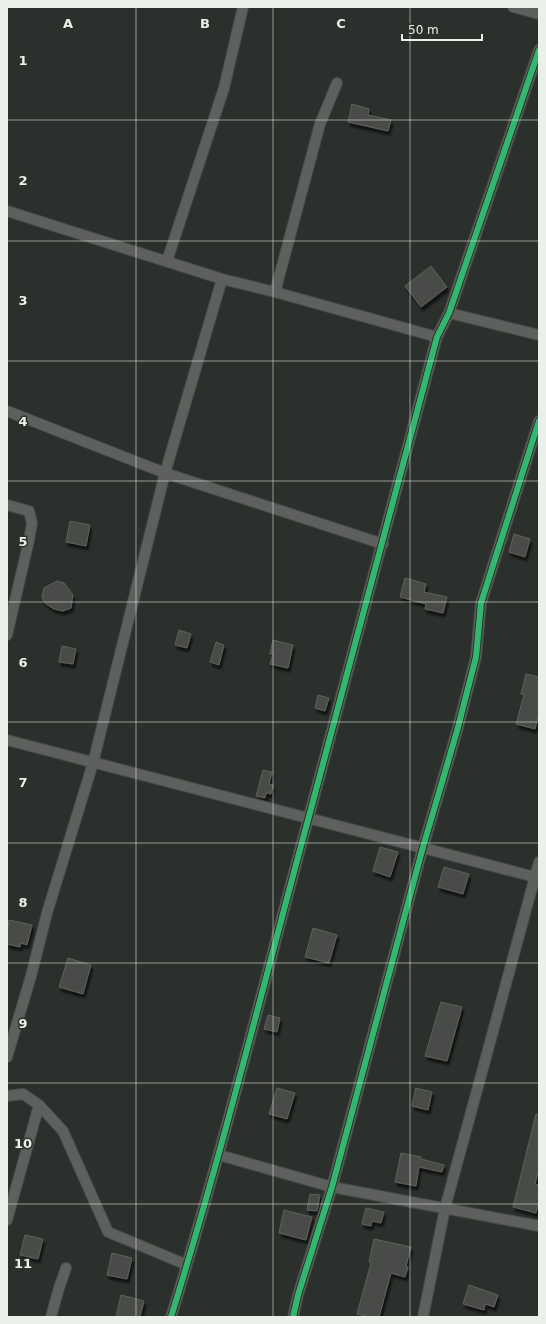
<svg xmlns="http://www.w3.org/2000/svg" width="546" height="1324" font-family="'DejaVu Sans',sans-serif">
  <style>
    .building { fill: #4a4c49; stroke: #5e605c; filter: url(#shadow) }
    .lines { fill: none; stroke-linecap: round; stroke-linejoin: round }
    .street-casing { stroke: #484c48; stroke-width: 12 }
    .street { stroke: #5e605e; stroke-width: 10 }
    .cycleway-casing { stroke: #2a322a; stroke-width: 8 }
    .cycleway { stroke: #33b770; stroke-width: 6 }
    .grid { fill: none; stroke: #ebf0eb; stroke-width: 1; stroke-opacity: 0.55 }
    .grid-label { font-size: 13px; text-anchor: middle; font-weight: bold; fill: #ebf0eb; stroke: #2a322a; stroke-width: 3; stroke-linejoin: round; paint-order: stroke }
  </style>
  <defs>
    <filter id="shadow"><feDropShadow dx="2" dy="4" stdDeviation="1" flood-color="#0009"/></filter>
  </defs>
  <rect width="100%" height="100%" fill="#2c302c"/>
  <!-- building -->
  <path class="building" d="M 352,104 L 369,109 L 368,115 L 391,120 L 388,131 L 348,122 Z
    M 431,266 L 447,287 L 421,307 L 405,286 Z
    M 70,521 L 90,525 L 86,546 L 66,542 Z
    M 514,534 L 530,539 L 525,557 L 509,552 Z
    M 405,578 L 426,584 L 424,592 L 447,597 L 443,613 L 425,609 L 426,604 L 400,597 Z
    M 57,581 L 64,583 L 73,595 L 71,608 L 63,611 L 54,609 L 46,604 L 42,598 L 44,588 Z
    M 179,630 L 191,634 L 187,648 L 175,645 Z
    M 273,640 L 293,645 L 288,668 L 270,664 L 273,654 L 270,654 Z
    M 216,642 L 224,645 L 219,665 L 210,662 Z
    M 62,646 L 76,649 L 73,664 L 59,662 Z
    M 526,674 L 539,677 L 539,713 L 535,729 L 516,724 L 524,695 L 521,694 Z
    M 318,695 L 329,698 L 325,711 L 315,708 Z
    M 263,770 L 272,772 L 269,784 L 273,785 L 271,794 L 266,793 L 265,798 L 256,796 Z
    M 380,847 L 398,852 L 390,877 L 373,871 Z
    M 444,867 L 469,874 L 463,894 L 438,887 Z
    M 9,920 L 32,925 L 27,945 L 21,943 L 20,947 L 7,944 L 7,931 Z
    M 313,928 L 337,935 L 329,963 L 305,957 Z
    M 68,958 L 91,965 L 83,994 L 59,987 Z
    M 441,1002 L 462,1007 L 447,1061 L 425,1056 Z
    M 268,1015 L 280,1018 L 277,1032 L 264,1029 Z
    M 277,1088 L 295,1093 L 287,1119 L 269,1114 Z
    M 416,1088 L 432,1092 L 428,1110 L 412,1106 Z
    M 536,1114 L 539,1115 L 539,1168 L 535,1184 L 539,1185 L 539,1199 L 536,1213 L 513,1207 Z
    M 401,1153 L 421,1157 L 421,1159 L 444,1165 L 442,1172 L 419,1167 L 416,1186 L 395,1182 Z
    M 310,1194 L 320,1195 L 317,1211 L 307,1210 Z
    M 366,1208 L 384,1212 L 381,1223 L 372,1221 L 371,1226 L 362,1224 Z
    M 284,1210 L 312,1217 L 306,1240 L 279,1233 Z
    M 25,1235 L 43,1239 L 38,1259 L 20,1255 Z
    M 374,1239 L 411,1247 L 406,1266 L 408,1267 L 405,1277 L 391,1273 L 379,1317 L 369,1317 L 357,1314 L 371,1263 L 369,1262 Z
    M 112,1253 L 132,1258 L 127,1279 L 107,1275 Z
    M 469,1285 L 498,1295 L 494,1307 L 485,1304 L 484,1310 L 463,1304 Z
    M 121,1295 L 144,1301 L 140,1317 L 116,1317 Z"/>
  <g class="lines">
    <!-- street casing -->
    <g class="street-casing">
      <path id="street" d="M 513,7 L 539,14
        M 337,83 L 320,124 L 275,292 L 437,337
        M 7,211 L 222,279 L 275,292
        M 167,261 L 224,88 L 243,7
        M 449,313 L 539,335
        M 7,411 L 165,473 L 383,544
        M 7,505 L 29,511 L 32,523 L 29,540 L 7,635
        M 7,740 L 539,878
        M 7,1057 L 31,976 L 47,913 L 93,763 L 165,473 L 222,279
        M 7,1096 L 23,1094 L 39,1105 L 63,1131 L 108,1232 L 187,1265
        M 219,1155 L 332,1187 L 539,1226
        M 7,1220 L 39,1105
        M 51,1317 L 59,1288 L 66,1268
        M 171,1317 C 222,1153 263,986 308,820 C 350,659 395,498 437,337 L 449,313 L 539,50
        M 293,1317 L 298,1295 L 332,1187 L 423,847 L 457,731 L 476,657 L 481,603 L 539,421
        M 423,1317 L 445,1208 L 539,862"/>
    </g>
    <!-- street -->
    <use href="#street" class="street"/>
    <!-- cycleway casing -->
    <g class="cycleway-casing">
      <path id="cycleway" d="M 171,1317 C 222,1153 263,986 308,820 C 350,659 395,498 437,337 L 449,313 L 539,50
        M 293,1317 L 298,1295 L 332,1187 L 423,847 L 457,731 L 476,657 L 481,603 L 539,421"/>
    </g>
    <!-- cycleway -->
    <use href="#cycleway" class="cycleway"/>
  </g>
  <!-- grid -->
  <path class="grid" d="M 136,7 L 136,1317M 273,7 L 273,1317M 410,7 L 410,1317M 7,120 L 539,120M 7,241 L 539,241M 7,361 L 539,361M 7,481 L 539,481M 7,602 L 539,602M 7,722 L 539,722M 7,843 L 539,843M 7,963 L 539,963M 7,1083 L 539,1083M 7,1204 L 539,1204"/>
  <g class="grid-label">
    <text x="68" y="28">A</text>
    <text x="205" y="28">B</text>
    <text x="341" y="28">C</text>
    <text x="23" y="65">1</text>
    <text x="23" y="185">2</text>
    <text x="23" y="305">3</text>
    <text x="23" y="426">4</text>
    <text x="23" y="546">5</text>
    <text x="23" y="667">6</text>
    <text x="23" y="787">7</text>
    <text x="23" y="907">8</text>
    <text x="23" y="1028">9</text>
    <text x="23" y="1148">10</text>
    <text x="23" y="1268">11</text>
  </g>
  <!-- border -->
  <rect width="546" height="1324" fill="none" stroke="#ebf0eb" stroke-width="16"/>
  <!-- scale -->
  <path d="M402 34v6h80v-6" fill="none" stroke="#ebf0eb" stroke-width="2"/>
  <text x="408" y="34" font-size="12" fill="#ebf0eb" stroke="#2a322a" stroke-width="3" paint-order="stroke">50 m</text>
</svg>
